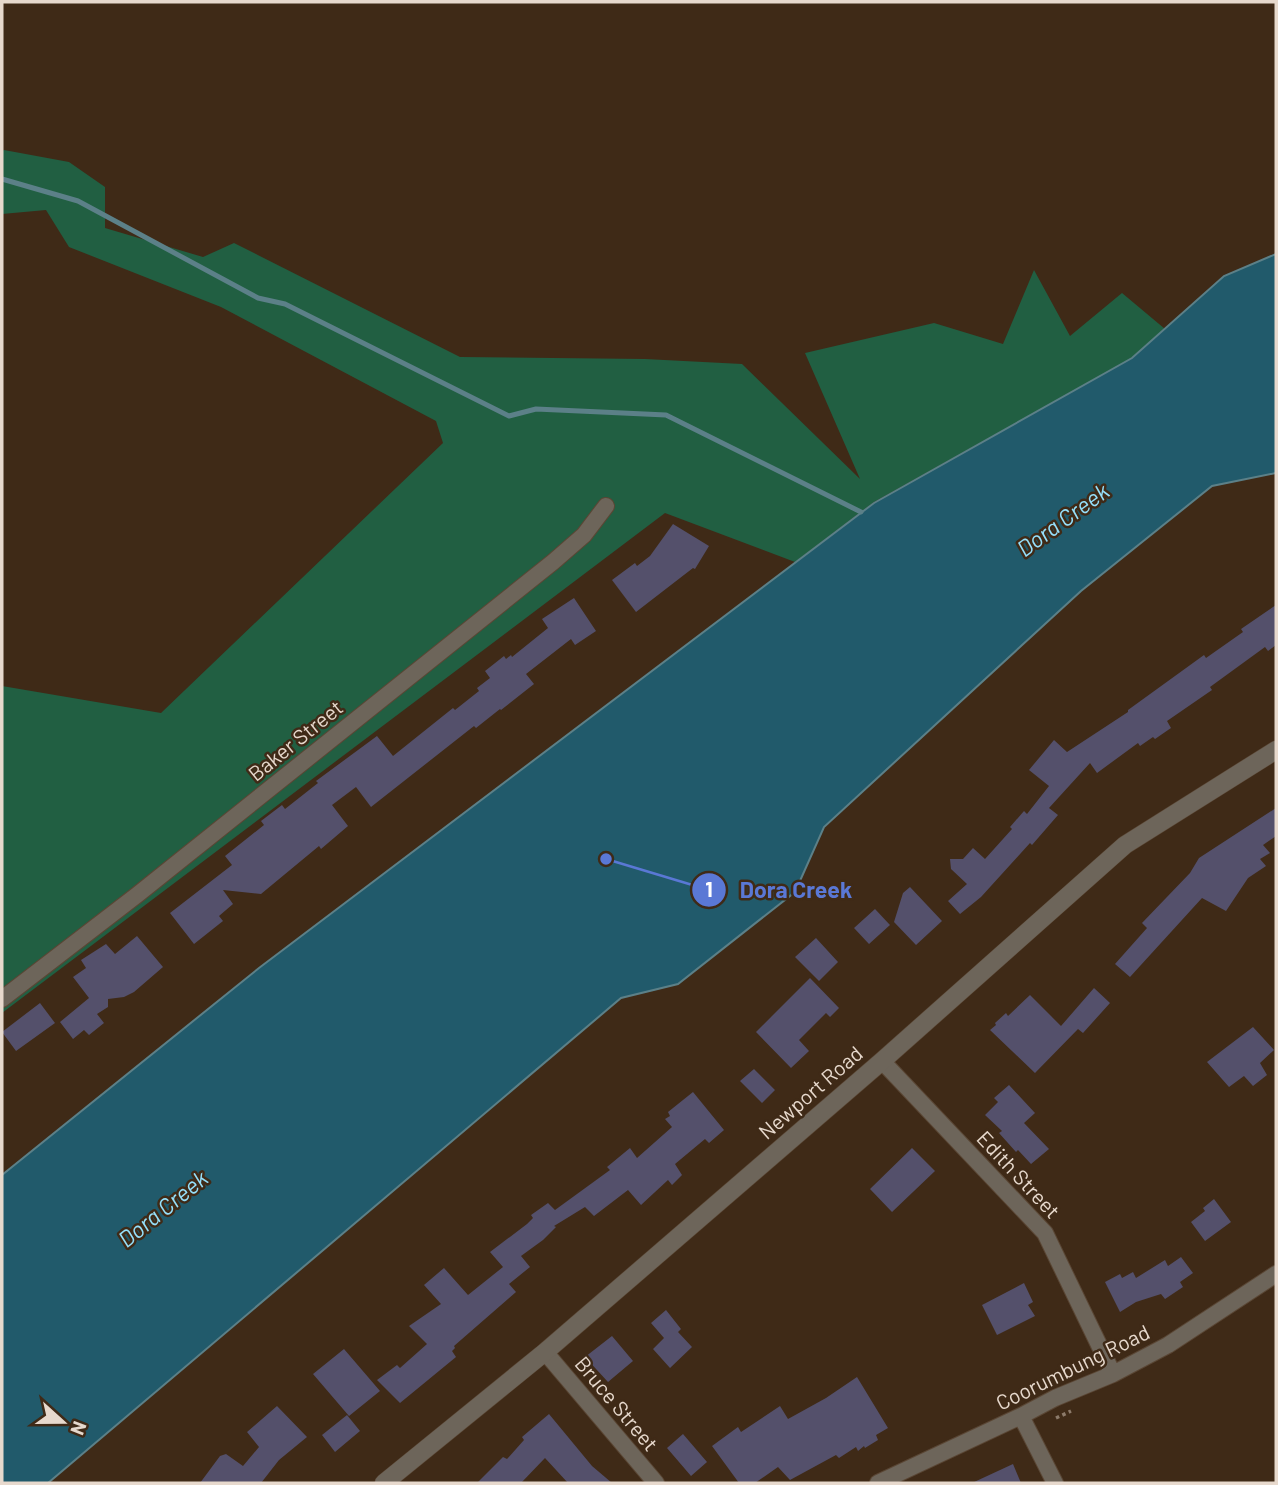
<svg xmlns="http://www.w3.org/2000/svg" width="1278" height="1485" font-family="Barlow,sans-serif">
  <style>
    .green { fill: #215f42 }
    .water { fill: #215a6b; stroke: #5c8088; stroke-width: 2 }
    .lines { fill: none; stroke-linecap: round; stroke-linejoin: round }
    .stream { stroke: #5c8088; stroke-width: 5 }
    .building { fill: #54506b }
    .minor-casing { stroke: #5a4634; stroke-width: 18 }
    .tertiary-casing { stroke: #5a4634; stroke-width: 19 }
    .path { stroke: #8c7a6a; stroke-width: 3.5; stroke-dasharray: 3.5 3.5; stroke-linecap: butt }
    .minor { stroke: #6d655a; stroke-width: 16 }
    .tertiary { stroke: #6d655a; stroke-width: 18 }
    .labels { text-anchor: middle; stroke-width: 5; stroke-linejoin: round; paint-order: stroke }
    .street-label { font-size: 21px; fill: #e7d9cd; stroke: #3f2a17 }
    .water-label { font-size: 23px; font-style: italic; fill: #95e0fb; stroke: #3f2a17 }
    .leader { fill: none; stroke: #5a78d5; stroke-width: 2.5 }
    .callout-dot { fill: #5a78d5; stroke: #3f2a17; stroke-width: 2.5 }
    .mark-label { font-size: 21px; text-anchor: middle; font-weight: bold; fill: #fff }
    .callout-label { font-size: 23px; text-anchor: middle; font-weight: bold; fill: #5a78d5; stroke: #3f2a17; stroke-width: 5; stroke-linejoin: round; paint-order: stroke }
  </style>
  <rect width="100%" height="100%" fill="#3f2a17"/>
  <!-- green -->
  <path class="green" d="M 4,150 L 69,162 L 105,187 L 105,228 L 203,257 L 234,243 L 460,357 L 645,359 L 742,364 L 860,479 L 805,353 L 934,323 L 1003,344 L 1034,270 L 1070,336 L 1122,293 L 1165,329 L 1132,358 L 874,502 L 795,562 L 665,513 L 2,1013 L 2,686 L 161,713 L 443,443 L 436,421 L 221,307 L 69,247 L 46,210 L 2,214 L 2,151 Z"/>
  <!-- water -->
  <path class="water" d="M 1276,254 L 1276,473 L 1212,486 L 1081,591 L 824,827 L 795,892 L 678,984 L 621,998 L 48,1483 L 2,1483 L 2,1175 L 259,968 L 874,503 L 1132,358 L 1224,276 Z"/>
  <g class="lines">
    <!-- stream -->
    <path class="stream" d="M 2,179 L 78,201 L 258,298 L 285,304 L 509,416 L 536,409 L 666,415 L 861,512"/>
  </g>
  <!-- building -->
  <path class="building" d="M 673,524 L 709,546 L 695,569 L 693,568 L 636,612 L 612,580 L 635,563 L 637,566 L 650,556 Z
    M 574,598 L 596,631 L 575,645 L 571,639 L 526,674 L 534,684 L 501,710 L 500,709 L 476,728 L 474,726 L 371,807 L 356,787 L 332,805 L 348,826 L 321,849 L 319,846 L 261,894 L 223,890 L 233,904 L 219,916 L 223,921 L 194,944 L 170,913 L 232,865 L 225,856 L 264,825 L 261,821 L 282,805 L 285,809 L 318,783 L 316,781 L 377,736 L 393,756 L 453,708 L 455,710 L 479,691 L 477,688 L 490,678 L 485,671 L 504,656 L 506,659 L 511,655 L 512,657 L 548,628 L 542,619 Z
    M 1276,605 L 1276,645 L 1268,651 L 1265,647 L 1210,687 L 1212,690 L 1167,721 L 1171,728 L 1155,739 L 1153,737 L 1140,746 L 1138,743 L 1097,773 L 1090,763 L 1049,808 L 1058,815 L 1032,845 L 1030,843 L 981,897 L 960,914 L 948,901 L 967,884 L 951,869 L 950,859 L 963,859 L 973,848 L 985,859 L 1012,829 L 1010,827 L 1024,811 L 1027,814 L 1049,786 L 1029,770 L 1054,740 L 1067,752 L 1128,712 L 1128,710 L 1204,655 L 1206,658 L 1243,632 L 1241,629 Z
    M 1276,808 L 1276,836 L 1263,845 L 1270,853 L 1260,859 L 1266,866 L 1248,878 L 1226,911 L 1202,898 L 1130,977 L 1115,964 L 1147,928 L 1142,923 L 1190,873 L 1199,858 Z
    M 910,887 L 942,921 L 916,945 L 894,922 L 903,893 Z
    M 875,909 L 890,925 L 869,944 L 854,928 Z
    M 137,936 L 163,967 L 134,992 L 124,997 L 108,999 L 108,1007 L 97,1014 L 104,1023 L 89,1035 L 84,1030 L 73,1039 L 60,1022 L 89,998 L 73,977 L 86,968 L 81,960 L 106,944 L 115,954 Z
    M 816,938 L 838,962 L 819,981 L 795,957 Z
    M 810,978 L 839,1008 L 830,1017 L 826,1013 L 799,1040 L 809,1051 L 791,1068 L 756,1032 Z
    M 1094,988 L 1110,1003 L 1083,1033 L 1078,1029 L 1035,1073 L 990,1030 L 996,1025 L 995,1023 L 1006,1013 L 1008,1016 L 1030,995 L 1061,1026 Z
    M 40,1003 L 55,1023 L 16,1051 L 2,1032 Z
    M 1253,1027 L 1274,1050 L 1260,1063 L 1267,1075 L 1253,1086 L 1244,1076 L 1229,1087 L 1207,1062 Z
    M 754,1069 L 775,1090 L 762,1103 L 740,1081 Z
    M 1009,1085 L 1035,1113 L 1024,1123 L 1049,1149 L 1031,1164 L 1018,1150 L 1016,1152 L 999,1133 L 1002,1131 L 985,1115 L 998,1102 L 994,1098 Z
    M 693,1092 L 724,1130 L 709,1143 L 705,1139 L 675,1164 L 682,1175 L 672,1185 L 668,1180 L 641,1205 L 628,1190 L 594,1216 L 585,1207 L 554,1226 L 556,1227 L 543,1240 L 521,1256 L 530,1267 L 509,1284 L 516,1292 L 454,1346 L 455,1348 L 452,1351 L 456,1357 L 400,1403 L 377,1380 L 397,1365 L 400,1368 L 427,1344 L 409,1326 L 441,1304 L 424,1285 L 444,1268 L 468,1295 L 503,1267 L 490,1252 L 527,1224 L 533,1218 L 531,1215 L 548,1203 L 555,1210 L 610,1170 L 607,1167 L 630,1148 L 637,1158 L 672,1127 L 665,1119 L 670,1116 L 668,1112 Z
    M 912,1148 L 935,1171 L 892,1212 L 870,1189 Z
    M 1214,1199 L 1231,1222 L 1205,1241 L 1191,1222 L 1205,1211 L 1203,1208 Z
    M 1181,1257 L 1193,1273 L 1180,1282 L 1183,1287 L 1165,1299 L 1161,1294 L 1136,1302 L 1120,1312 L 1105,1282 L 1120,1274 L 1122,1278 L 1133,1272 L 1136,1278 L 1165,1260 L 1168,1266 Z
    M 1024,1283 L 1033,1302 L 1028,1305 L 1035,1316 L 997,1335 L 982,1305 Z
    M 666,1310 L 681,1329 L 678,1332 L 692,1347 L 670,1368 L 653,1349 L 664,1338 L 651,1323 Z
    M 612,1336 L 633,1361 L 608,1382 L 585,1357 Z
    M 344,1349 L 380,1391 L 349,1416 L 313,1374 Z
    M 857,1377 L 888,1428 L 876,1435 L 878,1440 L 865,1448 L 864,1446 L 858,1451 L 856,1447 L 839,1458 L 836,1455 L 790,1480 L 778,1467 L 755,1483 L 739,1483 L 712,1446 L 738,1427 L 741,1432 L 780,1406 L 788,1419 L 826,1398 Z
    M 277,1406 L 307,1437 L 279,1460 L 261,1483 L 200,1483 L 220,1456 L 226,1454 L 243,1466 L 259,1447 L 247,1432 Z
    M 549,1414 L 592,1466 L 612,1483 L 568,1483 L 545,1458 L 521,1483 L 477,1483 L 503,1457 L 507,1459 L 524,1440 L 522,1437 Z
    M 347,1415 L 360,1431 L 335,1452 L 322,1435 Z
    M 683,1434 L 707,1462 L 691,1476 L 667,1448 Z
    M 1013,1464 L 1021,1483 L 972,1483 Z"/>
  <g class="lines">
    <!-- minor casing -->
    <g class="minor-casing">
      <path id="minor" d="M 2,999 L 137,895 L 553,562 L 584,535 L 606,506
        M 882,1061 L 1045,1233 L 1113,1374
        M 545,1352 L 656,1483
        M 1021,1416 L 1055,1483
        M 878,1483 L 1021,1416 L 1055,1398 L 1113,1374 L 1168,1345 L 1276,1274"/>
    </g>
    <!-- tertiary casing -->
    <g class="tertiary-casing">
      <path id="tertiary" d="M 384,1483 L 545,1352 L 882,1061 L 1125,845 L 1276,750"/>
    </g>
    <!-- path -->
    <path class="path" d="M 1056,1418 L 1071,1411"/>
    <!-- minor -->
    <use href="#minor" class="minor"/>
    <!-- tertiary -->
    <use href="#tertiary" class="tertiary"/>
  </g>
  <g class="labels">
    <!-- street labels -->
    <g class="street-label">
      <text transform="translate(296 741) rotate(-39)" y="7">Baker Street</text>
      <text transform="translate(811 1093) rotate(-41)" y="7">Newport Road</text>
      <text transform="translate(1018 1175) rotate(47)" y="7">Edith Street</text>
      <text transform="translate(1073 1368) rotate(-26)" y="7">Coorumbung Road</text>
      <text transform="translate(616 1404) rotate(50)" y="7">Bruce Street</text>
    </g>
    <!-- water labels -->
    <g class="water-label">
      <text transform="translate(1063 520) rotate(-36)" y="8">Dora Creek</text>
      <text transform="translate(163 1209) rotate(-39)" y="8">Dora Creek</text>
    </g>
  </g>
  <!-- callouts -->
  <path class="leader" d="M606 859L709 890"/>
  <g class="callout-dot">
    <circle cx="606" cy="859" r="7"/>
    <circle cx="709" cy="890" r="18"/>
  </g>
  <g class="mark-label">
    <text x="709" y="897">1</text>
  </g>
  <g class="callout-label">
    <text x="796" y="898">Dora Creek</text>
  </g>
  <!-- border -->
  <rect width="1278" height="1485" fill="none" stroke="#e7d9cd" stroke-width="7"/>
  <!-- north arrow -->
  <g transform="translate(63 1422) rotate(111)" stroke="#3f2a17" stroke-width="5" paint-order="stroke">
  <path d="M0-5L12 26L0 18L-12 26Z" fill="#e7d9cd"/>
  <text y="-10" font-size="19" font-weight="bold" text-anchor="middle" fill="#e7d9cd">N</text>
  </g>
</svg>
